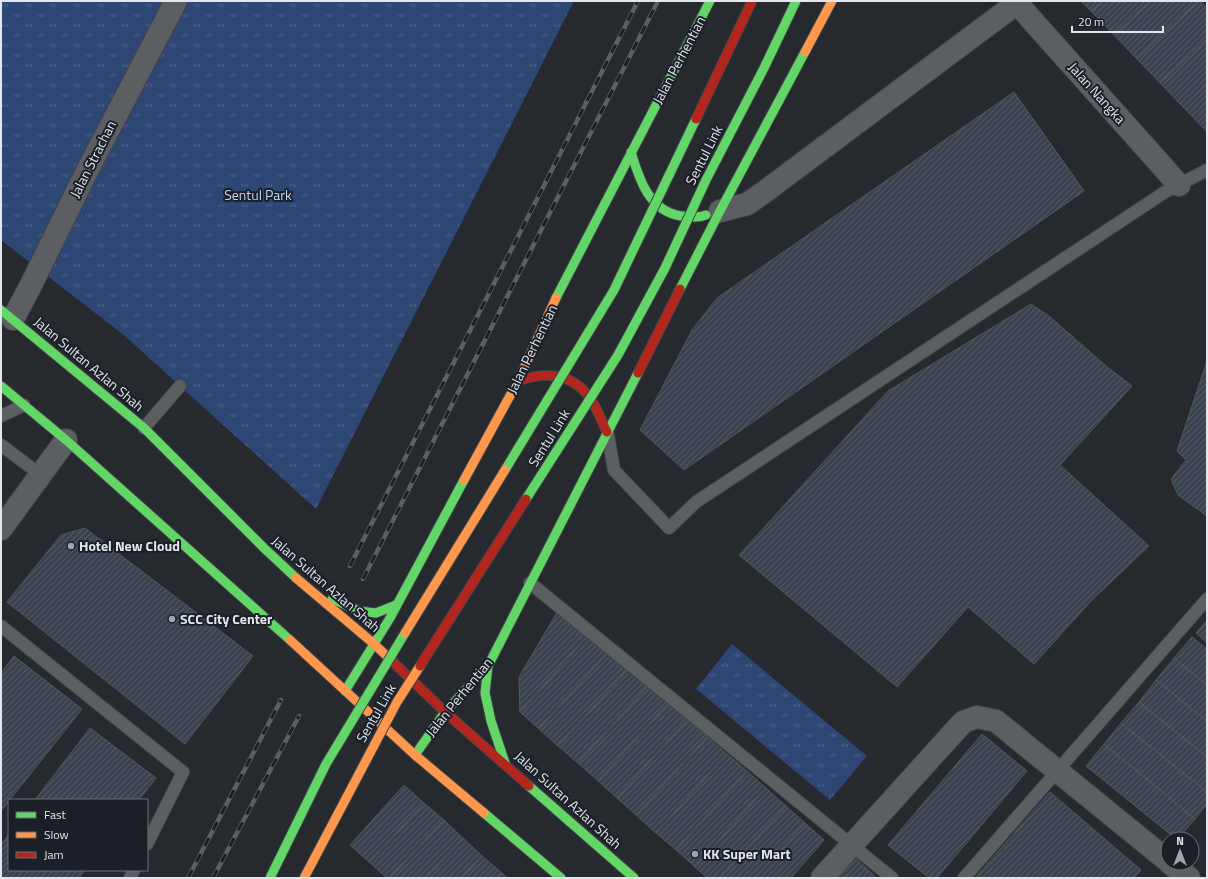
<svg xmlns="http://www.w3.org/2000/svg" width="1208" height="879" font-family="'Titillium Web',sans-serif">
  <style>
    .park { fill: url(#park-tufts) }
    .building { fill: url(#building-hatch); stroke: #535559 }
    .lines { fill: none; stroke-linecap: round; stroke-linejoin: round }
    .lane-casing { stroke: #424549; stroke-width: 14 }
    .street-casing { stroke: #424549; stroke-width: 24 }
    .fast-casing { stroke: #424549; stroke-width: 11 }
    .slow-casing { stroke: #424549; stroke-width: 11 }
    .jam-casing { stroke: #424549; stroke-width: 11 }
    .lane { stroke: #5c5f62; stroke-width: 12 }
    .street { stroke: #5c5f62; stroke-width: 22 }
    .fast { stroke: #63d668; stroke-width: 9 }
    .slow { stroke: #ff974d; stroke-width: 9 }
    .jam { stroke: #b3261e; stroke-width: 9 }
    .rail-casing { stroke: #5d5f64; stroke-width: 4.5 }
    .rail { stroke: #1a1f28; stroke-width: 3; stroke-dasharray: 9; stroke-linecap: butt }
    .fast-bridge-casing { stroke: #424549; stroke-width: 11; stroke-linecap: butt }
    .slow-bridge-casing { stroke: #424549; stroke-width: 11; stroke-linecap: butt }
    .jam-bridge-casing { stroke: #424549; stroke-width: 11; stroke-linecap: butt }
    .fast-bridge { stroke: #63d668; stroke-width: 9 }
    .slow-bridge { stroke: #ff974d; stroke-width: 9 }
    .jam-bridge { stroke: #b3261e; stroke-width: 9 }
    .poi-dot { fill: #a1a4aa; stroke: #1a1f28; stroke-width: 1.5 }
    .labels { text-anchor: middle; stroke-width: 4; stroke-linejoin: round; paint-order: stroke }
    .street-label { font-size: 14px; fill: #e3e7ed; stroke: #1a1f28 }
    .park-label { font-size: 14px; fill: #c0d7ff; stroke: #1a1f28 }
    .poi-label { font-size: 14px; font-weight: bold; fill: #e3e7ed; stroke: #1a1f28; text-anchor: start }
  </style>
  <defs>
    <pattern id="park-tufts" width="24" height="20" patternUnits="userSpaceOnUse"><rect width="24" height="20" fill="#2e4674"/><path d="M3 7l-1-3M5 7V3M7 7l1-3M15 17l-1-3M17 17v-4M19 17l1-3" fill="none" stroke="#4c6188"/></pattern>
    <pattern id="building-hatch" width="6" height="6" patternUnits="userSpaceOnUse"><rect width="6" height="6" fill="#3b4351"/><path d="M-1 1l2-2M0 6l6-6M5 7l2-2" fill="none" stroke="#575e6a"/></pattern>
  </defs>
  <rect width="100%" height="100%" fill="#26292e"/>
  <!-- park -->
  <path class="park" d="M 1,1 L 574,1 L 316,509 L 125,336 L 1,240 Z
    M 732,644 L 867,756 L 830,800 L 696,689 Z"/>
  <!-- building -->
  <path class="building" d="M 1081,1 L 1102,1 L 1091,11 Z
    M 1102,1 L 1150,1 L 1114,35 L 1091,11 Z
    M 1150,1 L 1198,1 L 1137,59 L 1114,35 Z
    M 1198,1 L 1200,1 L 1207,8 L 1207,39 L 1160,83 L 1137,59 Z
    M 1207,39 L 1207,84 L 1183,107 L 1160,83 Z
    M 1207,84 L 1207,132 L 1183,107 Z
    M 1014,92 L 1084,191 L 684,470 L 640,430 L 692,330 L 717,298 Z
    M 1031,304 L 1049,316 L 1105,365 L 1132,386 L 1060,465 L 1149,546 L 1092,600 L 1034,664 L 968,607 L 897,687 L 739,555 L 888,391 Z
    M 1207,361 L 1207,516 L 1178,495 L 1171,479 L 1186,460 L 1177,451 Z
    M 85,528 L 253,656 L 185,744 L 7,602 L 61,535 Z
    M 559,609 L 591,632 L 520,712 L 519,677 Z
    M 1207,620 L 1207,643 L 1196,633 Z
    M 591,632 L 610,650 L 539,729 L 520,712 Z
    M 1192,637 L 1207,649 L 1207,685 L 1174,658 Z
    M 610,650 L 630,667 L 558,746 L 539,729 Z
    M 14,656 L 82,709 L 1,811 L 1,673 Z
    M 1174,658 L 1207,685 L 1207,721 L 1156,680 Z
    M 630,667 L 649,685 L 578,763 L 558,746 Z
    M 1156,680 L 1207,721 L 1207,757 L 1139,702 Z
    M 649,685 L 669,702 L 598,781 L 578,763 Z
    M 669,702 L 688,719 L 617,798 L 598,781 Z
    M 1139,702 L 1207,757 L 1207,792 L 1121,723 Z
    M 688,719 L 707,737 L 636,815 L 617,798 Z
    M 1121,723 L 1207,792 L 1207,804 L 1195,819 L 1104,744 Z
    M 90,728 L 156,778 L 139,800 L 35,800 Z
    M 982,734 L 1027,771 L 937,878 L 929,878 L 888,845 Z
    M 707,737 L 727,754 L 656,833 L 636,815 Z
    M 1104,744 L 1195,819 L 1178,839 L 1176,839 L 1086,766 Z
    M 727,754 L 747,771 L 676,850 L 656,833 Z
    M 747,771 L 766,788 L 695,867 L 676,850 Z
    M 404,785 L 424,803 L 369,862 L 350,845 Z
    M 766,788 L 786,806 L 720,878 L 707,878 L 695,867 Z
    M 1050,792 L 1141,870 L 1134,878 L 975,878 Z
    M 424,803 L 444,820 L 390,878 L 387,878 L 369,862 Z
    M 786,806 L 805,823 L 755,878 L 720,878 Z
    M 444,820 L 463,838 L 426,878 L 390,878 Z
    M 805,823 L 824,840 L 791,878 L 755,878 Z
    M 9,834 L 9,870 L 85,870 L 79,878 L 1,878 L 1,845 Z
    M 463,838 L 482,856 L 462,878 L 426,878 Z
    M 482,856 L 502,873 L 498,878 L 462,878 Z
    M 853,856 L 877,878 L 833,878 Z
    M 502,873 L 507,878 L 498,878 Z"/>
  <g class="lines">
    <!-- lane casing -->
    <g class="lane-casing">
      <path id="lane" d="M 1,416 L 24,405
        M 144,428 L 180,386
        M 608,435 L 614,470 L 669,528 L 696,502 L 1165,192 L 1207,170
        M 1,445 L 41,475
        M 530,583 L 892,878
        M 1,626 L 183,772 L 147,844
        M 130,878 L 134,870
        M 964,878 L 1207,599"/>
    </g>
    <!-- street casing -->
    <g class="street-casing">
      <path id="street" d="M 1015,1 L 1179,185
        M 720,211 L 747,204 L 763,193 L 1017,3
        M 13,319 L 31,285 L 85,175 L 176,1
        M 1,529 L 66,440
        M 1170,863 L 1189,878
        M 822,878 L 963,722 L 977,717 L 996,721 L 1168,861"/>
    </g>
    <!-- fast casing -->
    <g class="fast-casing">
      <path id="fast" d="M 631,152 C 639,179 649,211 681,216 C 690,217 698,218 706,215
        M 680,289 L 720,211 L 805,52
        M 556,298 L 710,1
        M 1,310 L 144,428 L 264,548 L 296,578
        M 1,386 L 66,440 L 290,640
        M 332,599 L 359,611 L 376,613 L 396,605
        M 488,666 L 485,693 L 491,721 L 505,763
        M 345,691 L 390,618 L 464,480
        M 415,755 L 445,712 L 488,666 L 638,373
        M 529,786 L 634,878
        M 484,813 L 561,878"/>
    </g>
    <!-- slow casing -->
    <g class="slow-casing">
      <path id="slow" d="M 805,52 L 832,1
        M 464,480 L 518,381 L 556,298
        M 296,578 L 373,643 L 393,662
        M 290,640 L 415,755 L 484,813"/>
    </g>
    <!-- jam casing -->
    <g class="jam-casing">
      <path id="jam" d="M 638,373 L 680,289
        M 518,381 C 547,371 574,373 592,401 C 598,411 602,422 607,432
        M 393,662 L 445,712 L 529,786"/>
    </g>
    <!-- lane -->
    <use href="#lane" class="lane"/>
    <!-- street -->
    <use href="#street" class="street"/>
    <!-- fast -->
    <use href="#fast" class="fast"/>
    <!-- slow -->
    <use href="#slow" class="slow"/>
    <!-- jam -->
    <use href="#jam" class="jam"/>
    <!-- rail casing -->
    <g class="rail-casing">
      <path id="rail" d="M 350,566 L 638,1
        M 363,579 L 658,1
        M 188,878 L 281,700
        M 213,878 L 299,716"/>
    </g>
    <!-- rail -->
    <use href="#rail" class="rail"/>
    <!-- fast-bridge casing -->
    <g class="fast-bridge-casing">
      <path id="fast-bridge" d="M 505,470 L 614,290 L 696,119
        M 526,499 L 618,355 L 665,268 L 706,180 L 764,68 L 796,1
        M 270,878 L 326,764 L 405,633"/>
    </g>
    <!-- slow-bridge casing -->
    <g class="slow-bridge-casing">
      <path id="slow-bridge" d="M 405,633 L 505,470
        M 304,878 L 397,702 L 420,666"/>
    </g>
    <!-- jam-bridge casing -->
    <g class="jam-bridge-casing">
      <path id="jam-bridge" d="M 696,119 L 752,1
        M 420,666 L 526,499"/>
    </g>
    <!-- fast-bridge -->
    <use href="#fast-bridge" class="fast-bridge"/>
    <!-- slow-bridge -->
    <use href="#slow-bridge" class="slow-bridge"/>
    <!-- jam-bridge -->
    <use href="#jam-bridge" class="jam-bridge"/>
  </g>
  <!-- markers -->
  <g class="poi-dot">
    <circle cx="71" cy="546" r="4"/>
    <circle cx="172" cy="619" r="4"/>
    <circle cx="695" cy="854" r="4"/>
  </g>
  <g class="labels">
    <!-- street labels -->
    <g class="street-label">
      <text transform="translate(679 60) rotate(-62)" y="5">Jalan Perhentian</text>
      <text transform="translate(1097 93) rotate(48)" y="5">Jalan Nangka</text>
      <text transform="translate(704 155) rotate(-63)" y="5">Sentul Link</text>
      <text transform="translate(93 159) rotate(-63)" y="5">Jalan Strachan</text>
      <text transform="translate(532 349) rotate(-64)" y="5">Jalan Perhentian</text>
      <text transform="translate(89 364) rotate(40)" y="5">Jalan Sultan Azlan Shah</text>
      <text transform="translate(549 438) rotate(-58)" y="5">Sentul Link</text>
      <text transform="translate(326 584) rotate(41)" y="5">Jalan Sultan Azlan Shah</text>
      <text transform="translate(459 697) rotate(-51)" y="5">Jalan Perhentian</text>
      <text transform="translate(376 713) rotate(-60)" y="5">Sentul Link</text>
      <text transform="translate(568 800) rotate(42)" y="5">Jalan Sultan Azlan Shah</text>
    </g>
    <!-- park labels -->
    <g class="park-label">
      <text x="258" y="200">Sentul Park</text>
    </g>
    <!-- poi labels -->
    <g class="poi-label">
      <text x="79" y="551">Hotel New Cloud</text>
      <text x="180" y="624">SCC City Center</text>
      <text x="703" y="859">KK Super Mart</text>
    </g>
  </g>
  <!-- border -->
  <rect width="1208" height="879" fill="none" stroke="#e3e7ed" stroke-width="4"/>
  <!-- legend -->
  <rect x="8" y="799" width="140" height="72" fill="#1a1f28" stroke="#6a6f77"/>
  <rect x="16" y="812" width="20" height="6" fill="#63d668" stroke="#6a6f77"/>
  <text x="44" y="819" font-size="12" fill="#e3e7ed">Fast</text>
  <rect x="16" y="832" width="20" height="6" fill="#ff974d" stroke="#6a6f77"/>
  <text x="44" y="839" font-size="12" fill="#e3e7ed">Slow</text>
  <rect x="16" y="852" width="20" height="6" fill="#b3261e" stroke="#6a6f77"/>
  <text x="44" y="859" font-size="12" fill="#e3e7ed">Jam</text>
  <!-- north arrow -->
  <g transform="translate(1180 851)"><circle r="19" fill="#1a1f28" stroke="#6a6f77"/>
  <path d="M0-3L7 15L0 10L-7 15Z" fill="#a1a4aa"/>
  <text y="-6" font-size="11" font-weight="bold" text-anchor="middle" fill="#e3e7ed">N</text>
  </g>
  <!-- scale -->
  <path d="M1072 26v6h91v-6" fill="none" stroke="#e3e7ed" stroke-width="2"/>
  <text x="1078" y="26" font-size="12" fill="#e3e7ed" stroke="#1a1f28" stroke-width="3" paint-order="stroke">20 m</text>
</svg>
